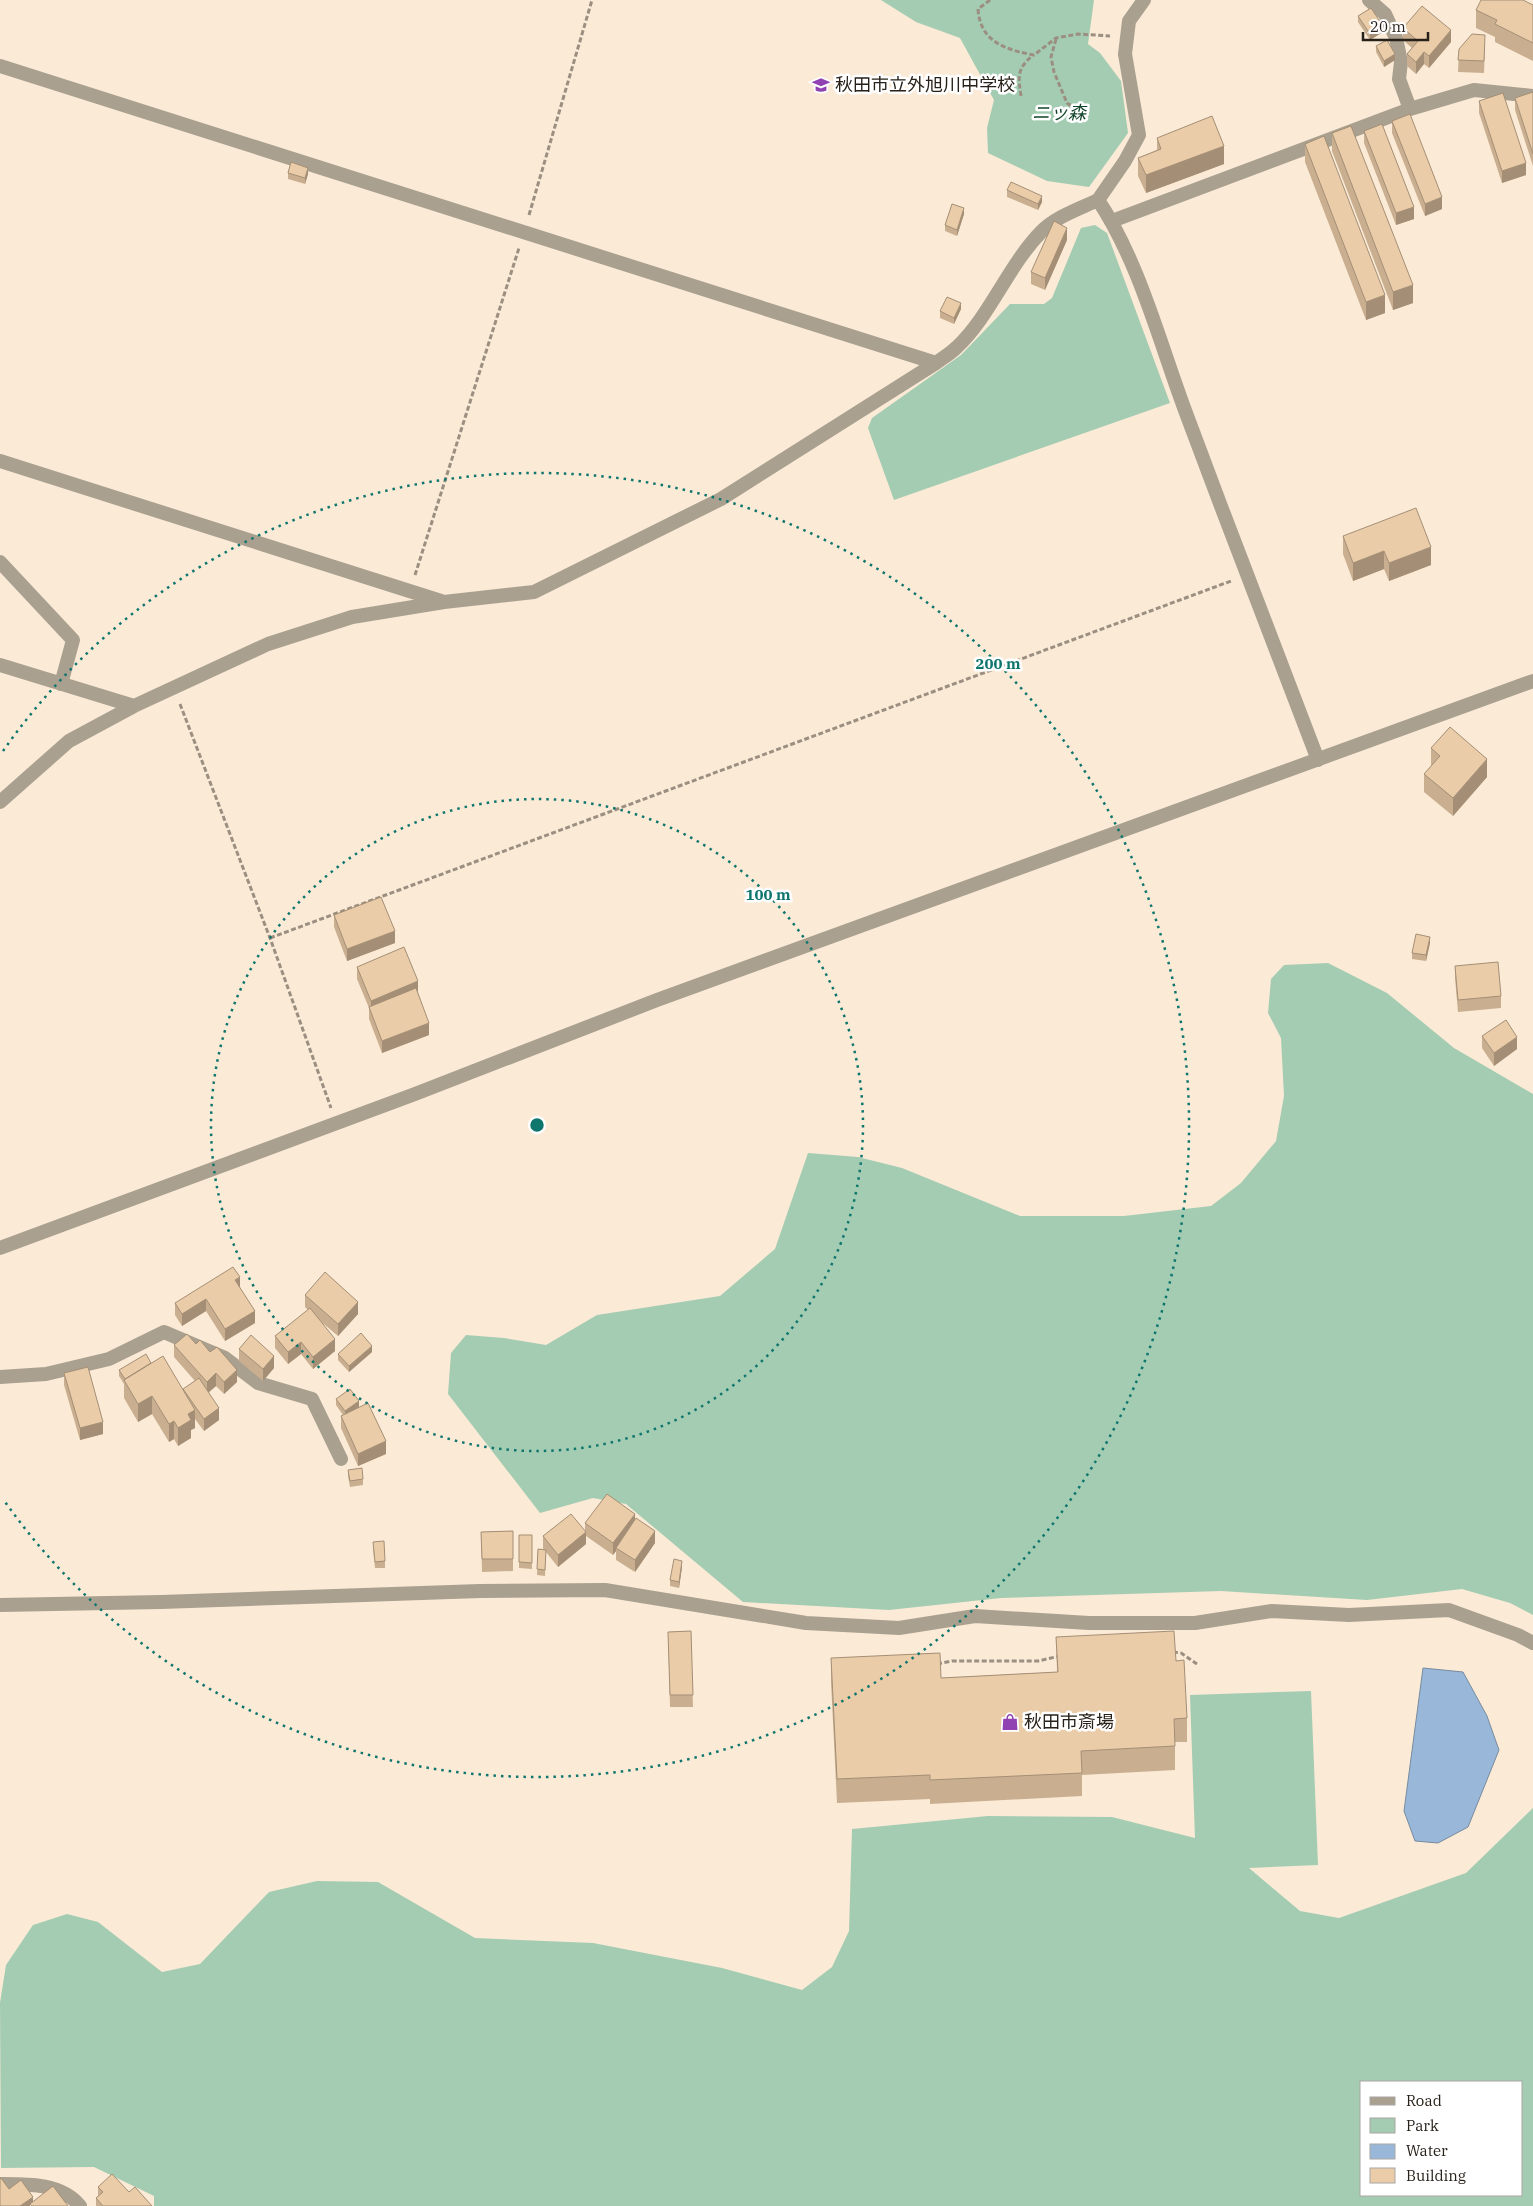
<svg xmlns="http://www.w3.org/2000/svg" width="1533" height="2206" font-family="'IBM Plex Serif','Noto Sans JP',serif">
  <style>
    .green { fill: #a4ccb2; fill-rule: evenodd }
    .water { fill: #99b8d9; stroke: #778b9f }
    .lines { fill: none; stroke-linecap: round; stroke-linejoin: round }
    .path { stroke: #9b8f81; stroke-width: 3; stroke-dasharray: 5 2.5; stroke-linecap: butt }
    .minor { stroke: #a9a08f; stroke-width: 14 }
    .tertiary { stroke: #a9a08f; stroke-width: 14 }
    .wall { fill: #c9af90 }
    .shaded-wall { fill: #a48f76 }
    .building { fill: #eacca8; stroke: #a48f76 }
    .ring { fill: none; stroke: #0f766e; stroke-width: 2.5; stroke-dasharray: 2.5 5 }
    .labels { text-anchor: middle; stroke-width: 5; stroke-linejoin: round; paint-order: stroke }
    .poi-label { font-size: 18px; fill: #272119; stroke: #fff; text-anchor: start }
    .park-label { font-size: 18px; font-style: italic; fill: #12452a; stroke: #fff }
    .centre { fill: #0f766e; stroke: #fff; stroke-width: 2.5 }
    .ring-label { font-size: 15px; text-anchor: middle; font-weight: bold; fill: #0f766e; stroke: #fff; stroke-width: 5; stroke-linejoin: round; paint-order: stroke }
  </style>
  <rect width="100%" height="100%" fill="#fbead6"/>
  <!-- green -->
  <path class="green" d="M 881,0 L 1094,0 L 1088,44 L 1100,53 L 1121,81 L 1128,133 L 1089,187 L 1047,181 L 988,153 L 987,128 L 994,100 L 960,38 L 916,22 Z
    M 1095,225 L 1107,233 L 1170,403 L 894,500 L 868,428 L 872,418 L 961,355 L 1010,304 L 1044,304 L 1052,298 L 1081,228 Z
    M 1328,963 L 1387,993 L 1454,1048 L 1533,1094 L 1533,1615 L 1510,1603 L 1462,1589 L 1367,1600 L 1221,1591 L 1001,1598 L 889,1610 L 743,1602 L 626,1504 L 593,1498 L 540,1513 L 448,1394 L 451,1353 L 466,1335 L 504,1338 L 546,1345 L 597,1315 L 720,1296 L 775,1249 L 808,1153 L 858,1157 L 902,1168 L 1020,1216 L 1124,1216 L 1211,1206 L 1241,1183 L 1276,1141 L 1284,1096 L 1281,1038 L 1268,1013 L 1271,979 L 1284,965 Z
    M 1311,1691 L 1318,1865 L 1249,1868 L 1300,1911 L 1339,1918 L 1466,1873 L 1533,1808 L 1533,2206 L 154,2206 L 154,2196 L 94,2167 L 1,2168 L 0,2003 L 6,1965 L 33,1925 L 67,1914 L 98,1922 L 162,1972 L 200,1964 L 269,1892 L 317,1881 L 378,1882 L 475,1938 L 593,1943 L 722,1968 L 802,1990 L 832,1967 L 849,1931 L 852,1829 L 988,1816 L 1112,1817 L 1195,1838 L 1190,1695 ZM 1362,2082 L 1522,2082 L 1522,2195 L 1362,2195 Z"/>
  <!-- water -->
  <path class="water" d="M 1423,1668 L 1463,1672 L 1487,1716 L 1499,1750 L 1468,1827 L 1438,1843 L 1415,1841 L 1404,1811 Z"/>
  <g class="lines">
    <!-- path -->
    <path class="path" d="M 990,0 L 978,9 C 980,42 1006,50 1034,55 L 1056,38 L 1078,34 L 1110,36
      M 1056,39 L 1051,57 L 1054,72 L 1067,103 L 1078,110
      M 1021,96 C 1018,75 1017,69 1033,55
      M 529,215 L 592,0
      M 415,575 L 519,248
      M 180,704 L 270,938 L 331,1108
      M 270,938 L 1231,581
      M 1173,1652 L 1181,1653 L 1197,1664
      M 937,1664 L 952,1661 L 1038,1661 L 1060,1656"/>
    <!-- minor -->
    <path class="minor" d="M 1144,0 L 1129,21 L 1125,54 L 1139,135 L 1125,161 L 1098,200 C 1139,261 1160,344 1186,413 C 1229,529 1274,644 1318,760
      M 1369,0 L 1385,14 L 1396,38 L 1401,62 L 1399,79 L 1410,109
      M 0,66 L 936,363
      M 1112,221 L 1410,109 L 1474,90 L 1533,96
      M 0,461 L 441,601
      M 0,562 L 73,640 L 61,684
      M 0,665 L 134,706
      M 0,802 L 69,741 L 134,706 L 268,644 L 352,617 L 444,602 L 534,592 L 721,499 L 936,363 C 943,358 951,353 957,347 C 990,316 1008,266 1041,232 C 1055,217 1079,209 1098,200
      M 0,1377 L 46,1374 L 109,1359 L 164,1332 L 225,1358 L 258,1383 L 312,1399 L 341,1459
      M 0,1605 L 161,1602 L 480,1591 L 605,1590 L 806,1623 L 899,1628 L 975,1616 L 1089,1623 L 1195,1623 L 1272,1611 L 1349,1615 L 1449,1610 L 1518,1635 L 1533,1643
      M 0,2184 C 28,2184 61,2183 80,2206"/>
    <!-- tertiary -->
    <path class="tertiary" d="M 0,1248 L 415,1094 L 657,1000 L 1533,681"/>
  </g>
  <!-- wall -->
  <path class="wall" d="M 1533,5 L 1533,61 L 1495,42 L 1495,37 L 1476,28 L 1476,10 Z
    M 1358,16 L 1383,32 L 1370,40 L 1358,22 Z
    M 1403,28 L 1451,42 L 1429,68 L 1424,64 L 1416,74 L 1407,66 L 1407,54 L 1412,48 L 1403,40 Z
    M 1376,46 L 1395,60 L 1384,67 L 1376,52 Z
    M 1485,47 L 1484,73 L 1458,72 L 1459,49 Z
    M 1533,92 L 1533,166 L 1515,110 L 1515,98 Z
    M 1479,101 L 1526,175 L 1502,183 L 1479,113 Z
    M 1392,121 L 1442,209 L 1425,216 L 1392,133 Z
    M 1364,131 L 1414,219 L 1396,225 L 1364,143 Z
    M 1332,133 L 1413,303 L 1393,310 L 1332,151 Z
    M 1157,138 L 1224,164 L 1146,193 L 1138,176 L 1138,158 L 1157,150 Z
    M 1305,144 L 1385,313 L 1366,320 L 1305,162 Z
    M 288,173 L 308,174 L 305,184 L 288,179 Z
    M 1007,190 L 1042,202 L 1038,210 L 1007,197 Z
    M 964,214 L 957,236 L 945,231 L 945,225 Z
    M 1067,240 L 1045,290 L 1031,284 L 1031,272 Z
    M 961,309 L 954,324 L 940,318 L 940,311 Z
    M 1343,536 L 1431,565 L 1389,581 L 1384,569 L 1353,581 L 1343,554 Z
    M 1431,748 L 1487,777 L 1453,816 L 1424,792 L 1424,774 L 1431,766 Z
    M 334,915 L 395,943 L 347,961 L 334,927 Z
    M 1430,943 L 1426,961 L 1412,959 L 1412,953 Z
    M 1455,966 L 1501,996 L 1501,1008 L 1458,1012 L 1455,978 Z
    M 357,967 L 418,993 L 429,1035 L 382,1053 L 369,1019 L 369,1008 L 357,979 Z
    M 1482,1036 L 1517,1049 L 1494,1066 L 1482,1048 Z
    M 240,1287 L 255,1323 L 225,1341 L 206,1311 L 182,1326 L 175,1315 L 175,1303 Z
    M 305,1295 L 358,1314 L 338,1336 L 319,1320 L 335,1351 L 313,1369 L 301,1354 L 288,1364 L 275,1348 L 275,1336 L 308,1310 L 305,1307 Z
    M 196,1344 L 237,1382 L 224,1394 L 216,1386 L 208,1392 L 219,1420 L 204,1431 L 195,1419 L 195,1428 L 191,1430 L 191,1438 L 178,1446 L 174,1439 L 169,1442 L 152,1414 L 138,1422 L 124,1398 L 124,1384 L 119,1376 L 119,1370 L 151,1363 L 183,1390 L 195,1381 L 174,1357 L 174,1345 Z
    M 239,1349 L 274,1368 L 263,1381 L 239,1361 Z
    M 372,1352 L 349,1372 L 338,1360 L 338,1354 Z
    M 64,1373 L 103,1434 L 80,1440 L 64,1385 Z
    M 336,1399 L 359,1407 L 358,1408 L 386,1454 L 358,1466 L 341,1428 L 341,1416 L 343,1415 L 336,1405 Z
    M 348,1470 L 363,1479 L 363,1485 L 350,1487 L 348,1476 Z
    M 635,1520 L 655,1543 L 635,1572 L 616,1560 L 616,1551 L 613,1555 L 586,1536 L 586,1544 L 558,1567 L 546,1552 L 545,1576 L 537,1575 L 538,1549 L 544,1550 L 543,1548 L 543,1536 L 585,1531 L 585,1523 Z
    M 513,1531 L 513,1571 L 482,1572 L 481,1532 Z
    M 519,1535 L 532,1535 L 532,1569 L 519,1568 Z
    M 373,1548 L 385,1561 L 385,1568 L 375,1568 Z
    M 682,1567 L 679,1588 L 670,1586 L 670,1580 Z
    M 691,1631 L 693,1707 L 670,1707 L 668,1632 Z
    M 1056,1637 L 1176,1661 L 1187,1718 L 1187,1742 L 1175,1742 L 1175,1770 L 1082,1775 L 1082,1796 L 930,1804 L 930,1799 L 837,1803 L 831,1682 L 831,1658 L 941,1678 L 1057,1672 Z
    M 98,2187 L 129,2192 L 152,2206 L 96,2206 L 96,2198 L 98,2196 Z"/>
  <!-- shaded-wall -->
  <path class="shaded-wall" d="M 1383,26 L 1383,32 L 1370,40 L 1370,34 Z
    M 1451,30 L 1451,42 L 1429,68 L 1429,56 Z
    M 1424,52 L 1424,64 L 1416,74 L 1416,62 Z
    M 1395,54 L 1395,60 L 1384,67 L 1384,61 Z
    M 1224,146 L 1224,164 L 1146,193 L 1146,175 Z
    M 1526,163 L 1526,175 L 1502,183 L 1502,171 Z
    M 308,168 L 308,174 L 305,184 L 305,178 Z
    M 1042,196 L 1042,202 L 1038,210 L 1038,204 Z
    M 1442,197 L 1442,209 L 1425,216 L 1425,204 Z
    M 1414,207 L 1414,219 L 1396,225 L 1396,213 Z
    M 964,208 L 964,214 L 957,236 L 957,230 Z
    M 1067,228 L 1067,240 L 1045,290 L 1045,278 Z
    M 1413,285 L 1413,303 L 1393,310 L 1393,292 Z
    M 1385,295 L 1385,313 L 1366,320 L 1366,302 Z
    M 961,303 L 961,309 L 954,324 L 954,318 Z
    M 1431,547 L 1431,565 L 1389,581 L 1389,563 Z
    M 1384,551 L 1384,569 L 1353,581 L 1353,563 Z
    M 1487,759 L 1487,777 L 1453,816 L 1453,798 Z
    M 395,931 L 395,943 L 347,961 L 347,949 Z
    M 1430,937 L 1430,943 L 1426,961 L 1426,955 Z
    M 418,981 L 418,994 L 371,1013 L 371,1001 Z
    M 429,1023 L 429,1035 L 382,1053 L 382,1041 Z
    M 1517,1037 L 1517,1049 L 1494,1066 L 1494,1053 Z
    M 240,1277 L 240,1289 L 235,1280 Z
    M 206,1299 L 206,1311 L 182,1326 L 182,1314 Z
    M 358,1302 L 358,1314 L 338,1336 L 338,1324 Z
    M 255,1311 L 255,1323 L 225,1341 L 225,1329 Z
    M 335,1339 L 335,1351 L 313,1369 L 313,1357 Z
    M 301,1342 L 301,1354 L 288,1364 L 288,1352 Z
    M 372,1346 L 372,1352 L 349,1372 L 349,1366 Z
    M 274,1356 L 274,1368 L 263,1381 L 263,1369 Z
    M 237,1370 L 237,1382 L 224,1394 L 224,1382 Z
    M 216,1373 L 216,1386 L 207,1394 L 207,1382 Z
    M 152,1396 L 152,1414 L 138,1422 L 138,1404 Z
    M 359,1401 L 359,1407 L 345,1417 L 345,1411 Z
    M 219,1408 L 219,1420 L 204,1431 L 204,1419 Z
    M 195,1410 L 195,1428 L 191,1430 L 191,1438 L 178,1446 L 178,1428 L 188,1414 Z
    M 174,1421 L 174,1439 L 169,1442 L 169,1424 Z
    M 103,1422 L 103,1434 L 80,1440 L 80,1428 Z
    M 386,1441 L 386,1454 L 358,1466 L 358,1454 Z
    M 635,1514 L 635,1526 L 616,1548 L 616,1551 L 613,1555 L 613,1543 Z
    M 655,1531 L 655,1543 L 635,1572 L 635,1560 Z
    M 586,1532 L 586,1544 L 558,1567 L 558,1555 Z
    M 682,1561 L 682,1567 L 679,1588 L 679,1582 Z
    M 33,2197 L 33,2206 L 30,2204 L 30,2206 L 20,2206 Z"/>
  <!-- building -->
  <path class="building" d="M 1481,0 L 1523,0 L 1533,5 L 1533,43 L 1495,24 L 1497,20 L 1476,10 Z
    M 1422,6 L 1451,30 L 1429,56 L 1424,52 L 1416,62 L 1407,54 L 1418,41 L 1403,28 Z
    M 1371,8 L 1383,26 L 1370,34 L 1358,16 Z
    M 1472,34 L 1485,35 L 1484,61 L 1458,60 L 1459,49 Z
    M 1387,40 L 1395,54 L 1384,61 L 1376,46 Z
    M 1533,92 L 1533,154 L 1515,98 Z
    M 1503,93 L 1526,163 L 1502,171 L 1479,101 Z
    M 1410,114 L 1442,197 L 1425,204 L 1392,121 Z
    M 1212,116 L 1224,146 L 1146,175 L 1138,158 L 1161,149 L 1157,138 Z
    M 1382,124 L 1414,207 L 1396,213 L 1364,131 Z
    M 1351,126 L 1413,285 L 1393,292 L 1332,133 Z
    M 1324,136 L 1385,295 L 1366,302 L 1305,144 Z
    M 291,162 L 308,168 L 305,178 L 288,173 Z
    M 1011,182 L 1042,196 L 1038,204 L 1007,190 Z
    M 952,204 L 964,208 L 957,230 L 945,225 Z
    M 1054,221 L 1067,228 L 1045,278 L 1031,272 Z
    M 947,297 L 961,303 L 954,318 L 940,311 Z
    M 1416,508 L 1431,547 L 1389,563 L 1384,551 L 1353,563 L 1343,536 Z
    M 1450,727 L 1487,759 L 1453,798 L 1424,774 L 1440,756 L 1431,748 Z
    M 381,897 L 395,931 L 347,949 L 334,915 Z
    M 1416,934 L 1430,937 L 1426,955 L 1412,953 Z
    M 404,947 L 418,981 L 371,1001 L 357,967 Z
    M 1498,962 L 1501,996 L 1458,1000 L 1455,966 Z
    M 416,988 L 429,1023 L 382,1041 L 369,1007 Z
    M 1506,1020 L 1517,1037 L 1494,1053 L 1482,1036 Z
    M 233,1267 L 240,1277 L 235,1280 L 255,1311 L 225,1329 L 206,1299 L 182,1314 L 175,1303 Z
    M 325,1272 L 358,1302 L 338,1324 L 305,1295 Z
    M 310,1308 L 335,1339 L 313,1357 L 301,1342 L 288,1352 L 275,1336 Z
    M 361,1333 L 372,1346 L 349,1366 L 338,1354 Z
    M 187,1334 L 196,1344 L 200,1340 L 210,1352 L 217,1347 L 237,1370 L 224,1382 L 216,1373 L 207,1382 L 174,1345 Z
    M 251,1335 L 274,1356 L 263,1369 L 239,1349 Z
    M 146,1354 L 151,1363 L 125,1379 L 119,1370 Z
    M 163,1356 L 195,1410 L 188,1414 L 191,1420 L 178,1428 L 174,1421 L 169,1424 L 152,1396 L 138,1404 L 124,1380 Z
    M 88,1367 L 103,1422 L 80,1428 L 64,1373 Z
    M 199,1378 L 219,1408 L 204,1419 L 183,1389 Z
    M 350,1389 L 359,1401 L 345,1411 L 336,1399 Z
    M 368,1403 L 386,1441 L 358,1454 L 341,1416 Z
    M 362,1468 L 363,1479 L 350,1481 L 348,1470 Z
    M 607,1494 L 635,1514 L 613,1543 L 585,1523 Z
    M 571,1514 L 586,1532 L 558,1555 L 543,1536 Z
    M 636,1518 L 655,1531 L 635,1560 L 616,1548 Z
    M 513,1531 L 513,1559 L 482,1559 L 481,1532 Z
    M 519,1535 L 532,1535 L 532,1563 L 519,1562 Z
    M 384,1541 L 385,1561 L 375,1562 L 373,1542 Z
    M 538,1549 L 546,1550 L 545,1570 L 537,1569 Z
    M 674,1559 L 682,1561 L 679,1582 L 670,1580 Z
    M 691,1631 L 693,1695 L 670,1695 L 668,1632 Z
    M 1174,1631 L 1176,1661 L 1184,1660 L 1187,1718 L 1174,1719 L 1175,1746 L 1081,1751 L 1082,1773 L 930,1780 L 930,1775 L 837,1779 L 831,1658 L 940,1653 L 941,1678 L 1058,1672 L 1056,1637 Z
    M 112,2174 L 129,2192 L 135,2187 L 152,2206 L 103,2206 L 96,2198 L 103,2192 L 98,2187 Z
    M 1,2178 L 9,2189 L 21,2180 L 33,2197 L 20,2206 L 0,2206 L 0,2179 Z
    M 53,2186 L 68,2206 L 32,2206 L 30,2204 Z"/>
  <!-- distance rings -->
  <g class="ring">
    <circle cx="537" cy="1125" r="326"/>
    <path d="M3 751A652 652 0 1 1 3 1499"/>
  </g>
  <!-- icons -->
  <defs>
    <g id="school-bare" transform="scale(1.35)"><path d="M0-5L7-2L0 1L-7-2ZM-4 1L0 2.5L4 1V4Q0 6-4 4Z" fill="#9041b2" stroke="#fff" stroke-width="2.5" paint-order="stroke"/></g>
    <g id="shop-bare" transform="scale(1.35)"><path d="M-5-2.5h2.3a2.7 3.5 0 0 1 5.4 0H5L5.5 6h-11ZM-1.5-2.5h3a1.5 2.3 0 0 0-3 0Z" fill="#9041b2" stroke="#fff" stroke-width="2.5" paint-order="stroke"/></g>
  </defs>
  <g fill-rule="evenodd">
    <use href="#school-bare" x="821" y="85"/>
    <use href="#shop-bare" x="1010" y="1722"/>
  </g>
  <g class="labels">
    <!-- poi labels -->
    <g class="poi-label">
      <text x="835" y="91">秋田市立外旭川中学校</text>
      <text x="1024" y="1728">秋田市斎場</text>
    </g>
    <!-- park labels -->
    <g class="park-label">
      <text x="1059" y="119">ニッ森</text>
    </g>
  </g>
  <circle cx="537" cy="1125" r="8" class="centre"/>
  <g class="ring-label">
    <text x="998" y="669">200 m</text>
    <text x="768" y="900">100 m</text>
  </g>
  <!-- legend -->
  <rect x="1360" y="2081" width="162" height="115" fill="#ffffff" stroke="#a9a6a3"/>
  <rect x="1370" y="2097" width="25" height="8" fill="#a9a08f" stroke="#a9a6a3"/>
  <text x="1406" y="2106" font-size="15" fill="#272119">Road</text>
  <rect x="1370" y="2118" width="25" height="15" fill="#a4ccb2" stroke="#a9a6a3"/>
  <text x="1406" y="2131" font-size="15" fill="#272119">Park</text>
  <rect x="1370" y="2144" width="25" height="15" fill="#99b8d9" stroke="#a9a6a3"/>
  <text x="1406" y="2156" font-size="15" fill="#272119">Water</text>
  <rect x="1370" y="2168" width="25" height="15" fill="#eacca8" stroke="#a9a6a3"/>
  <text x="1406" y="2181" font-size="15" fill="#272119">Building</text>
  <!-- scale -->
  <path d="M1363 32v8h65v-8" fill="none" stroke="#272119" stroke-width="2.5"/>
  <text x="1370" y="32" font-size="15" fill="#272119" stroke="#ffffff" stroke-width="4" paint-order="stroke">20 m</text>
</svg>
